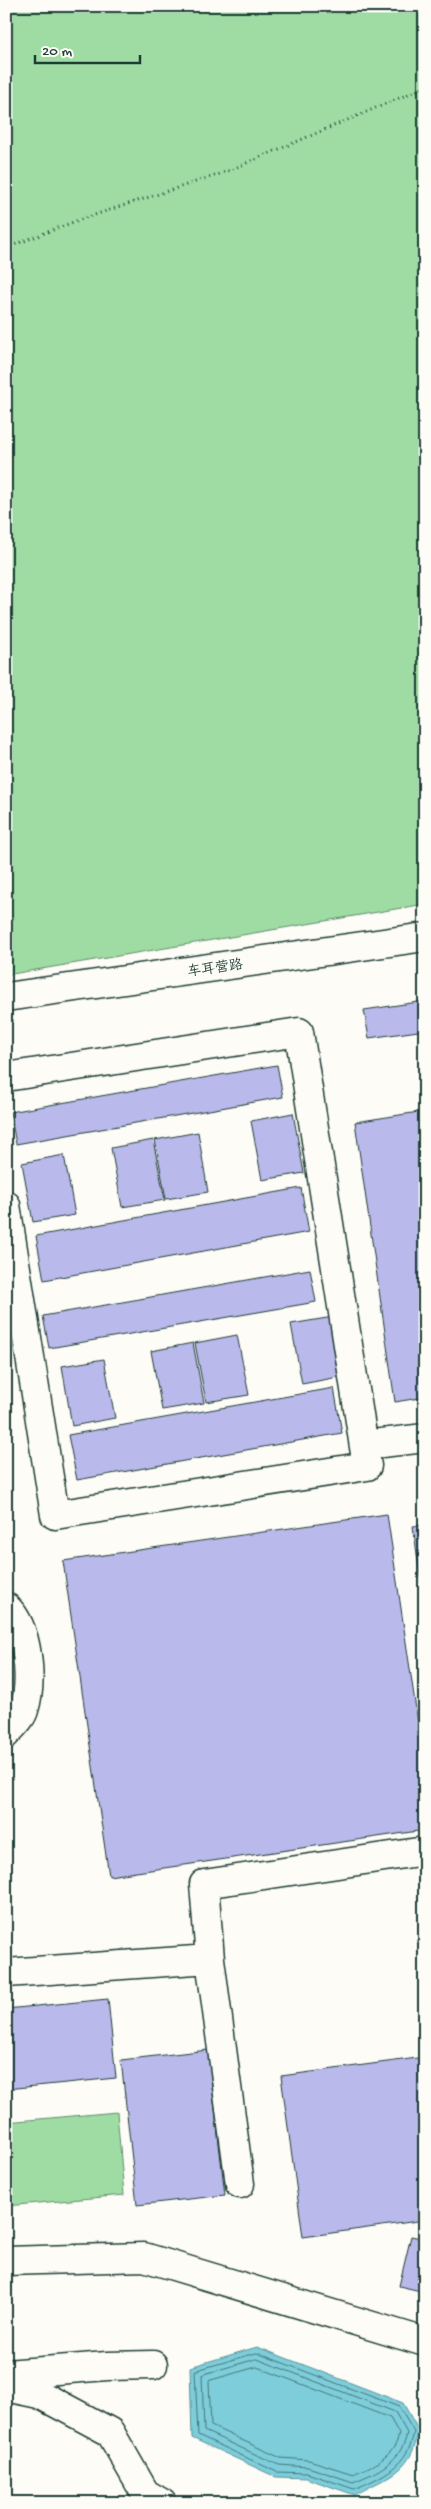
<svg xmlns="http://www.w3.org/2000/svg" width="431" height="2509" font-family="'Gochi Hand','LXGW WenKai TC',sans-serif">
  <style>
    .green { fill: #9fdca3; stroke: #5f8c6c }
    .water { fill: #7ecddb; stroke: #589398 }
    .lines { fill: none; stroke-linecap: round; stroke-linejoin: round }
    .shore { stroke: #457777; stroke-width: 1 }
    .building { fill: #b9b9eb; stroke: #1f3d34 }
    .minor-casing { stroke: #1f3d34; stroke-width: 31 }
    .path { stroke: #1f3d34; stroke-width: 3; stroke-dasharray: 1 4; stroke-linecap: butt }
    .minor { stroke: #fdfcf7; stroke-width: 28 }
    .labels { text-anchor: middle; stroke-width: 4.5; stroke-linejoin: round; paint-order: stroke }
    .street-label { font-size: 14px; fill: #1f3d34; stroke: #fdfcf7 }
  </style>
  <rect width="100%" height="100%" fill="#fdfcf7"/>
  <filter id="ink" filterUnits="userSpaceOnUse"><feTurbulence type="fractalNoise" baseFrequency=".02" numOctaves="2"/><feDisplacementMap in="SourceGraphic" scale="10" xChannelSelector="R" yChannelSelector="G"/><feConvolveMatrix kernelMatrix="1 2 1 2 8 2 1 2 1" color-interpolation-filters="sRGB"/></filter>
  <g filter="url(#ink)">
    <!-- green -->
    <path class="green" d="M 6,6 L 425,6 L 425,904 L 6,975 Z
      M 117,2112 L 124,2195 L 6,2206 L 6,2122 Z"/>
    <!-- water -->
    <path class="water" d="M 257,2347 L 403,2403 L 419,2431 C 409,2475 391,2474 355,2495 L 306,2478 L 276,2477 L 192,2438 L 190,2367 Z"/>
    <g class="lines">
      <!-- shore -->
      <path class="shore" d="M 257,2353 L 399,2407 L 414,2432 C 408,2465 383,2477 354,2489 L 307,2473 L 277,2472 L 198,2435 L 195,2371 Z
        M 257,2359 L 395,2412 L 407,2433 C 402,2461 378,2472 353,2482 L 308,2467 L 279,2465 L 204,2431 L 202,2375 Z
        M 257,2367 L 390,2418 L 399,2434 C 395,2457 372,2466 353,2474 L 309,2460 L 281,2458 L 211,2426 L 209,2381 Z"/>
    </g>
    <!-- building -->
    <path class="building" d="M 425,1001 L 425,1030 L 369,1038 L 364,1010 Z
      M 277,1065 L 283,1097 L 16,1144 L 10,1112 Z
      M 425,1111 L 425,1397 L 395,1402 L 355,1122 Z
      M 293,1113 L 304,1173 L 262,1180 L 251,1121 Z
      M 198,1132 L 208,1192 L 166,1199 L 155,1140 Z
      M 153,1140 L 165,1200 L 122,1207 L 111,1148 Z
      M 64,1155 L 75,1215 L 33,1222 L 22,1163 Z
      M 301,1188 L 309,1232 L 44,1280 L 36,1236 Z
      M 310,1269 L 316,1302 L 49,1348 L 43,1316 Z
      M 333,1317 L 344,1376 L 302,1384 L 291,1324 Z
      M 237,1335 L 249,1395 L 206,1402 L 195,1343 Z
      M 193,1343 L 204,1403 L 162,1410 L 151,1351 Z
      M 104,1359 L 115,1418 L 72,1426 L 62,1366 Z
      M 334,1388 L 342,1433 L 77,1480 L 68,1435 Z
      M 387,1514 L 425,1770 L 425,1830 L 109,1876 L 63,1561 Z
      M 425,1525 L 425,1609 L 413,1526 Z
      M 108,1999 L 116,2078 L 6,2089 L 6,2009 Z
      M 208,2050 L 225,2195 L 137,2205 L 121,2060 Z
      M 425,2057 L 425,2220 L 303,2237 L 281,2076 Z
      M 411,2236 L 425,2239 L 425,2292 L 399,2286 Z"/>
    <g class="lines">
      <!-- minor casing -->
      <g class="minor-casing">
        <path id="minor" d="M 6,997 L 425,937
          M 6,1077 L 299,1032 L 367,1466 L 55,1515 L 6,1205
          M 364,1445 L 425,1438
          M 6,1607 C 29,1627 33,1682 24,1710 C 22,1718 12,1727 6,1734
          M 210,1959 L 204,1884 L 425,1851
          M 6,1973 L 210,1959 L 240,2184
          M 6,2261 L 144,2257 L 425,2342
          M 6,2374 L 107,2366 L 153,2365
          M 6,2387 L 39,2394 L 110,2432 L 145,2493 L 162,2503"/>
      </g>
      <!-- path -->
      <path class="path" d="M 6,248 L 76,221 L 223,173 L 425,87"/>
      <!-- minor -->
      <use href="#minor" class="minor"/>
    </g>
  </g>
  <g class="labels">
    <!-- street labels -->
    <g class="street-label">
      <text transform="translate(215 967) rotate(-8)" y="5">车耳营路</text>
    </g>
  </g>
  <!-- margin -->
  <rect width="431" height="2509" fill="none" stroke="#fdfcf7" stroke-width="25"/>
  <rect x="12" y="12" width="406" height="2484" fill="none" stroke="#1f3d34" stroke-width="2" filter="url(#ink)"/>
  <!-- scale -->
  <path d="M35 55v8h105v-8" fill="none" stroke="#1f3d34" stroke-width="2.5"/>
  <text x="42" y="55" font-size="15" fill="#1f3d34" stroke="#fdfcf7" stroke-width="4" paint-order="stroke">20 m</text>
</svg>
